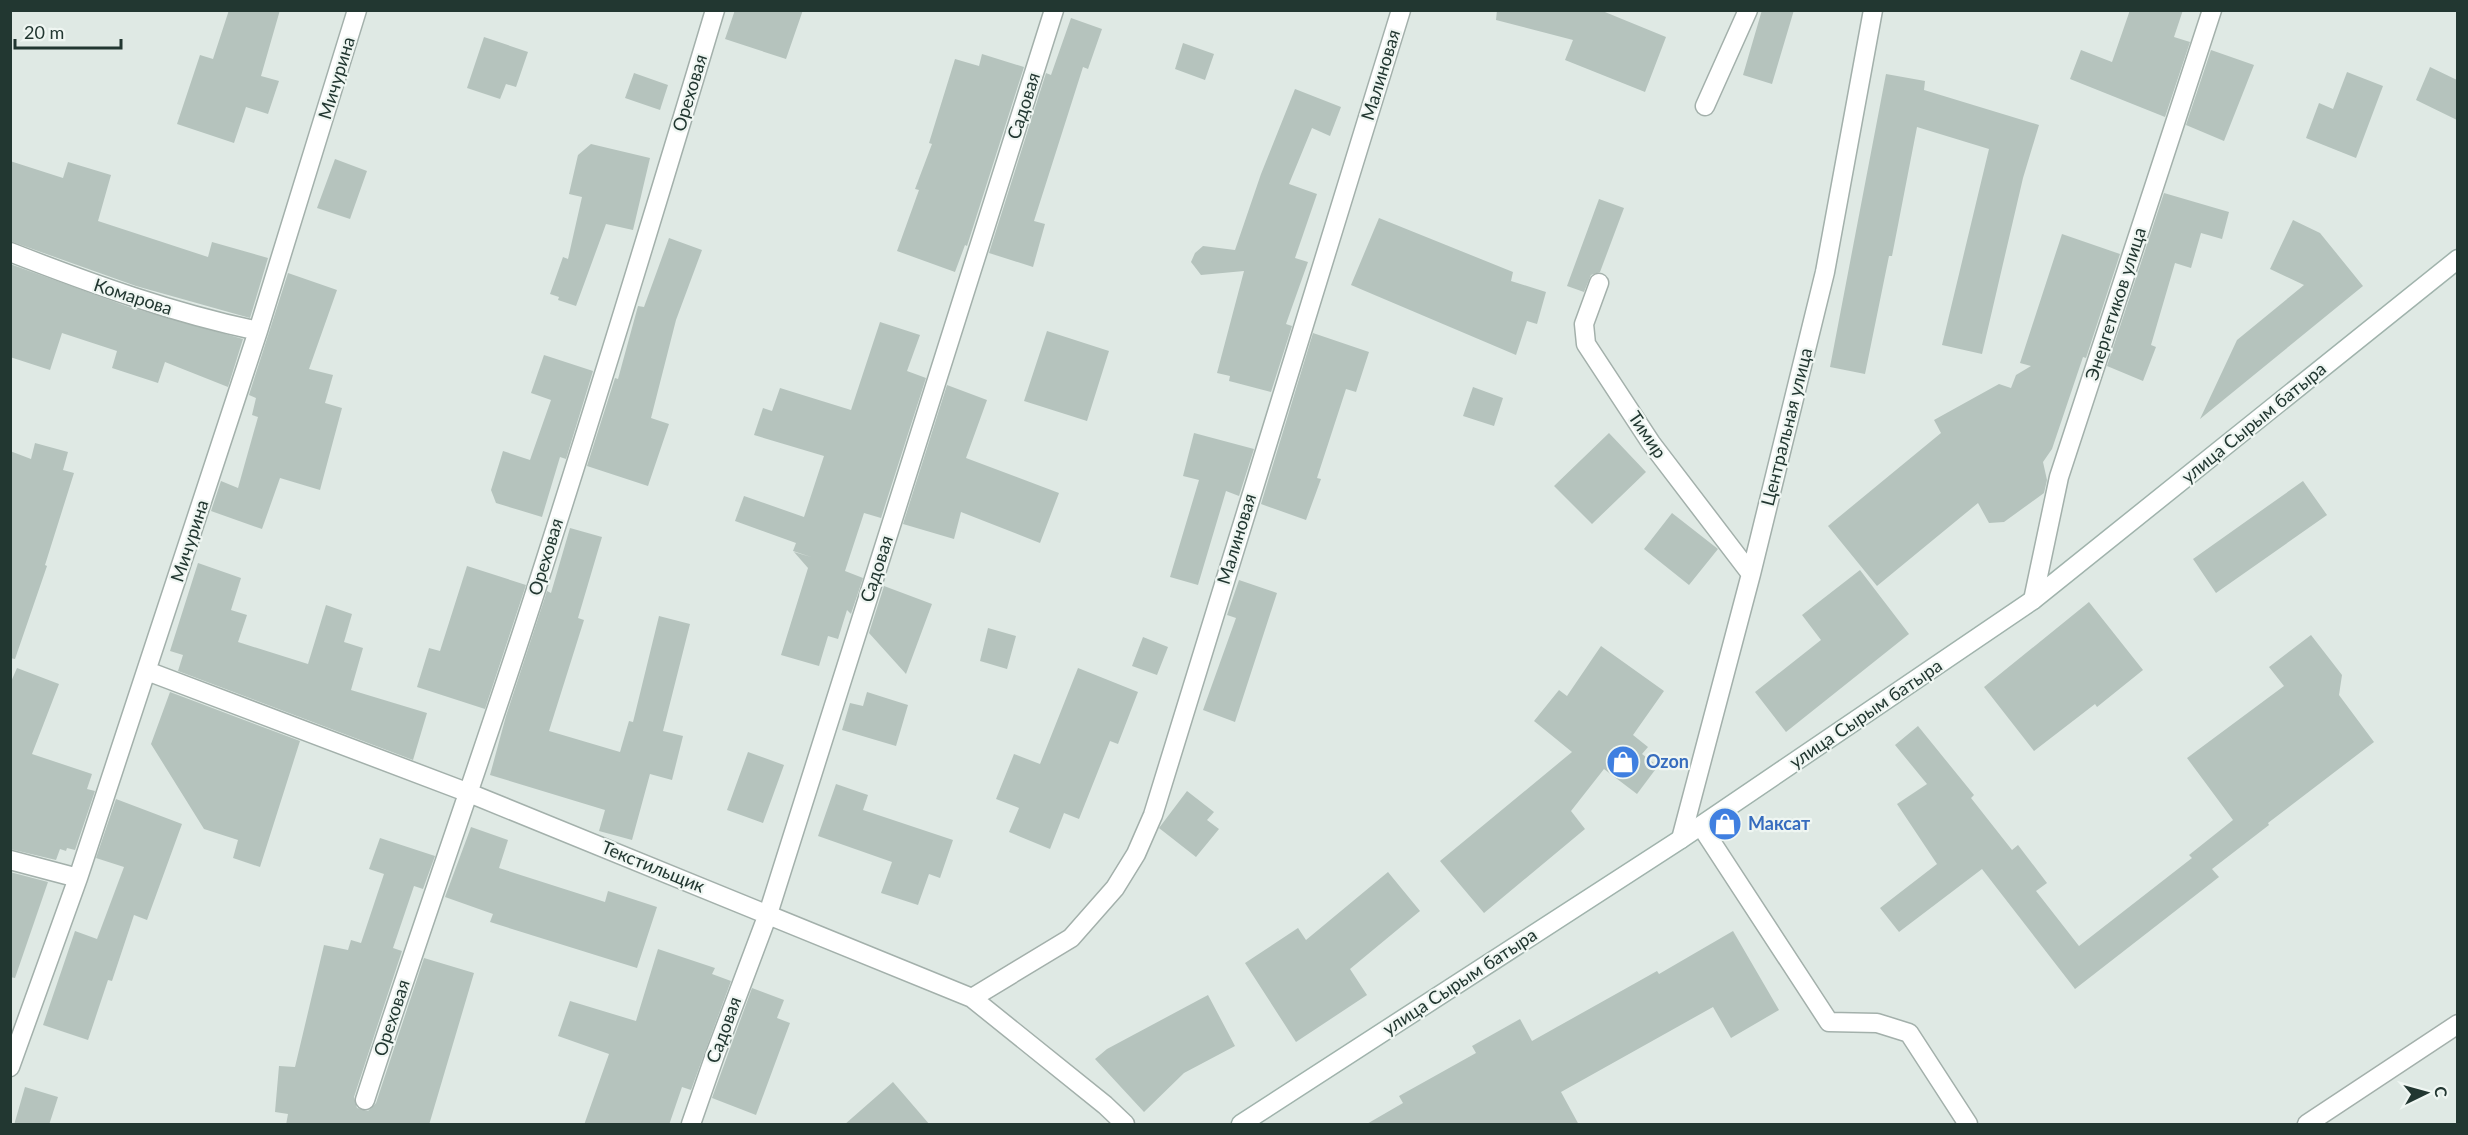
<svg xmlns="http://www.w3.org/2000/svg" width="2468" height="1135" font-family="Lato,sans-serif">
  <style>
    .building { fill: #b5c3bd }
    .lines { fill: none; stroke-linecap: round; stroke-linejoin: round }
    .lane-casing { stroke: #a3b0ab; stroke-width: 21 }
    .street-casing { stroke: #a3b0ab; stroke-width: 21 }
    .secondary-casing { stroke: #a0b3ac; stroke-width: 21 }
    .lane { stroke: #fff; stroke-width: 18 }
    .street { stroke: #fff; stroke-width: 18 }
    .secondary { stroke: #fff; stroke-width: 18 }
    .labels { text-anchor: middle; stroke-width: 4.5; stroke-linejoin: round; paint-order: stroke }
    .street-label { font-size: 18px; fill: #223731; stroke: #eff6f2 }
    .shop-label { font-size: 18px; font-weight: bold; fill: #366cbe; stroke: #eff6f2; text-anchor: start }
  </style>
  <rect width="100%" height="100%" fill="#dfe9e4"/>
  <!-- building -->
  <path class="building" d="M 229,10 L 280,10 L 261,76 L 279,81 L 268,114 L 246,107 L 234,143 L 177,124 L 200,55 L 213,59 Z
    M 735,10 L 803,10 L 786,59 L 725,39 Z
    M 1497,10 L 1600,10 L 1666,37 L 1645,92 L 1565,60 L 1573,40 L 1496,20 Z
    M 1762,10 L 1794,10 L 1772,84 L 1743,75 Z
    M 2130,10 L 2183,10 L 2174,37 L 2190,42 L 2165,117 L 2070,79 L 2081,50 L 2112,62 Z
    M 1071,18 L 1102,29 L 1088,69 L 1083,67 L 1034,221 L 1045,224 L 1033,267 L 989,253 L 1046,73 L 1051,75 Z
    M 484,37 L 528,52 L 516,87 L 506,84 L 500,99 L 467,88 Z
    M 1183,43 L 1214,54 L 1205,80 L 1175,69 Z
    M 2211,50 L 2254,65 L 2224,141 L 2186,125 Z
    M 982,54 L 1024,67 L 967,246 L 965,245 L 955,272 L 897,251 L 919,190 L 915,189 L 932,144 L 929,143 L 955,59 L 979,66 Z
    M 2430,67 L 2457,80 L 2457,120 L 2416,100 Z
    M 2347,72 L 2383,86 L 2356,158 L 2306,138 L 2319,103 L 2333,109 Z
    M 634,73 L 668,85 L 660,110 L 625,98 Z
    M 1886,74 L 1925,81 L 1924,90 L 2039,125 L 2023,178 L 1982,354 L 1942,345 L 1989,149 L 1917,127 L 1892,256 L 1889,256 L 1865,374 L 1830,367 Z
    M 1295,89 L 1341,107 L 1330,136 L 1312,128 L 1289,184 L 1317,194 L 1295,258 L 1308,262 L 1286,324 L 1292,326 L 1271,392 L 1229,381 L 1230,376 L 1217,373 L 1244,271 L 1201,275 L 1191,262 L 1195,253 L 1203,246 L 1235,250 L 1261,174 Z
    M 591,144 L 650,158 L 633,230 L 606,224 L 576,306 L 558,300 L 559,297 L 550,294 L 563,257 L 568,259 L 582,197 L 569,194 L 578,155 Z
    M 335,159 L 367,171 L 350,219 L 317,208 Z
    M 10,161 L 63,178 L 68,162 L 111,175 L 98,221 L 208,257 L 212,242 L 268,258 L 250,318 L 136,286 L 10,241 Z
    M 2164,193 L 2229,212 L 2222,239 L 2201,233 L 2191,268 L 2175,263 L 2151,345 L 2156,347 L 2143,381 L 2107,366 Z
    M 1599,199 L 1624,208 L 1600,272 L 1591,275 L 1584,292 L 1567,286 Z
    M 1379,218 L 1513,272 L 1511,281 L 1546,292 L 1537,324 L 1527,321 L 1516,355 L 1351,285 Z
    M 2293,220 L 2320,233 L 2363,286 L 2200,419 L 2237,340 L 2304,285 L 2270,269 Z
    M 2062,234 L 2120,254 L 2086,358 L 2083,357 L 2052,449 L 2043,462 L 2047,480 L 2044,493 L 2004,522 L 1989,523 L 1978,503 L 1877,586 L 1828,526 L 1941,433 L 1934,420 L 1999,384 L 2011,388 L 2016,375 L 2031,366 L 2020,363 Z
    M 669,238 L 702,250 L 676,320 L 651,418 L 669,424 L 648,486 L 587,466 L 615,378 L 618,379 L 638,306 L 644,307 Z
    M 10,264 L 129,307 L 243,339 L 228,387 L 165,362 L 158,383 L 112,368 L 117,351 L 62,333 L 50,370 L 10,357 Z
    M 288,273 L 337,290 L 309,369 L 333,375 L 325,403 L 342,408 L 320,490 L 280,478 L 262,529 L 211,511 L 221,481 L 238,488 L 258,417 L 252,415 L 256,398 L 249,395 Z
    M 880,322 L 920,335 L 907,371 L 926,378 L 881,518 L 864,513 L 845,571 L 863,578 L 851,614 L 847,610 L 838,639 L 828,636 L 819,666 L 781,655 L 808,568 L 794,552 L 811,557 L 793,551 L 796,543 L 735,521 L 744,496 L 804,517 L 824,456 L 754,435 L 763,408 L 772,411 L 780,388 L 851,410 Z
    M 1047,331 L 1109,351 L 1087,421 L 1024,401 Z
    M 1313,333 L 1369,352 L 1356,392 L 1346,389 L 1317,478 L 1321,479 L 1306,520 L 1261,504 Z
    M 544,355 L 593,371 L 566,459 L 560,457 L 542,517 L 496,503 L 491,490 L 503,451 L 530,460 L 551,400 L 531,393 Z
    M 947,385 L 987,400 L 966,458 L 1059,493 L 1040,543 L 961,512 L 954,539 L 903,524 Z
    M 1473,387 L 1503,398 L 1494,426 L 1463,416 Z
    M 1194,433 L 1254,449 L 1239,496 L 1226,491 L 1198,585 L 1170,577 L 1199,480 L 1183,476 Z
    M 1609,433 L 1646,472 L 1592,524 L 1554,486 Z
    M 35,443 L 68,452 L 63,470 L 74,473 L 45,565 L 47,566 L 15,659 L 10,658 L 10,451 L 31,459 Z
    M 2303,481 L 2327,515 L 2216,593 L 2193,559 Z
    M 1672,513 L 1718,549 L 1689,585 L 1644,549 Z
    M 570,528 L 602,537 L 578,618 L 584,620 L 549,731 L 620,752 L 629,721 L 633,722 L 659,616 L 690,624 L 663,731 L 683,736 L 672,780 L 650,774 L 632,840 L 599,831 L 605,810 L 490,775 L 506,716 L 547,591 L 551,593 Z
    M 198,563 L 241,578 L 231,610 L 247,615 L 238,642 L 308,664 L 326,605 L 352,614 L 344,642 L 363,648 L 351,690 L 427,713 L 413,760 L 178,671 L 183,655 L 170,651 Z
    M 467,566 L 526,585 L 485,709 L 417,687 L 429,648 L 440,651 Z
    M 1860,570 L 1909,634 L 1786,732 L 1755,692 L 1821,640 L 1802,615 Z
    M 1239,580 L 1277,593 L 1235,722 L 1203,710 L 1236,618 L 1227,615 Z
    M 884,586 L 932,604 L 906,674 L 869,633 Z
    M 2089,602 L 2143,670 L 2097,707 L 2095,704 L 2034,751 L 1984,687 Z
    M 988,628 L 1016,636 L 1007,669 L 980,661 Z
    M 2311,635 L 2342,675 L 2339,695 L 2374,742 L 2268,823 L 2269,825 L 2212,869 L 2219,877 L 2075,989 L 1982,869 L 1899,932 L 1880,908 L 1937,864 L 1897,804 L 1927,784 L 1895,745 L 1918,726 L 1974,795 L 1971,798 L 2012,850 L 2018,845 L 2047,883 L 2036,891 L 2079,946 L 2192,858 L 2189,855 L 2233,820 L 2187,758 L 2284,686 L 2269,667 Z
    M 1143,637 L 1168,647 L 1157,675 L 1132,666 Z
    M 1601,646 L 1664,691 L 1633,735 L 1648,747 L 1642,754 L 1658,766 L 1637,794 L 1604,769 L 1571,811 L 1585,829 L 1484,913 L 1440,861 L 1572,752 L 1534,721 L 1559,690 L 1567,696 Z
    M 17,668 L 59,684 L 32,754 L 92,774 L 87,789 L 95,791 L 75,850 L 67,848 L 66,851 L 60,849 L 56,860 L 10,849 L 10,684 Z
    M 1078,668 L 1138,692 L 1118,744 L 1110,741 L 1079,819 L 1064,813 L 1050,849 L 1009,832 L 1019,808 L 996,799 L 1014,754 L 1040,764 Z
    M 170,692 L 300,741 L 260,867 L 233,858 L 238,840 L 204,829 L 151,744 Z
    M 867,692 L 908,705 L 896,746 L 842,730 L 850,703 L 863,706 Z
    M 748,752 L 784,765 L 763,823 L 727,810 Z
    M 836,784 L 868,795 L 863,810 L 953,840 L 940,878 L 929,874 L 918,905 L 881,893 L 892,862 L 818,836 Z
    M 1187,791 L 1214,812 L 1207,820 L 1219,829 L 1196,857 L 1159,828 Z
    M 116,799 L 182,824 L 147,920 L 134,915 L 112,981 L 108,980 L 88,1040 L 43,1025 L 75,931 L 97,939 L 124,867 L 96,858 Z
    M 471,827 L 508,840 L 499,868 L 605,902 L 608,891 L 657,907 L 637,968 L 490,922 L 493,914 L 445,897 Z
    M 380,838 L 435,856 L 423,889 L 414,886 L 393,948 L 402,951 L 354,1097 L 357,1108 L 368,1111 L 376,1103 L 424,958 L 474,973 L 429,1125 L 286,1125 L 288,1114 L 275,1112 L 279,1066 L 295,1067 L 324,945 L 348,950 L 351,940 L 361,943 L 384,874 L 369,869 Z
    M 10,872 L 48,882 L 15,978 L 10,977 Z
    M 1388,872 L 1420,911 L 1350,969 L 1367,995 L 1296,1042 L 1245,963 L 1298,928 L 1306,940 Z
    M 1733,931 L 1779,1010 L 1731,1038 L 1713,1007 L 1561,1092 L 1579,1125 L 1365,1125 L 1403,1103 L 1399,1096 L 1476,1053 L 1472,1046 L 1520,1019 L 1532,1041 L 1657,971 L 1659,974 Z
    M 658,949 L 715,968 L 712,974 L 731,981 L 691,1090 L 682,1087 L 669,1125 L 584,1125 L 609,1054 L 558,1036 L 570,1001 L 636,1021 Z
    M 752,988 L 784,1000 L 777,1018 L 790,1023 L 756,1115 L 712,1098 Z
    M 1208,995 L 1235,1046 L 1184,1073 L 1144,1112 L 1095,1059 L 1107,1049 Z
    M 893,1082 L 930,1125 L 844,1125 Z
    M 25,1087 L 58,1097 L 49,1125 L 14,1125 Z"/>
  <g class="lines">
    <!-- lane casing -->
    <g class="lane-casing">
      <path id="lane" d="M 1701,826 L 1829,1022 L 1877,1023 L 1909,1033 L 1968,1124"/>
    </g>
    <!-- street casing -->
    <g class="street-casing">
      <path id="street" d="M 1705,106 L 1748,10
        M 10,252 C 92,284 173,313 258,331
        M 1599,283 L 1584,324 L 1586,344 L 1651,443 L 1751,574
        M 2033,600 L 2059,477 L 2212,10
        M 147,671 L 469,793 L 972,998 L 1105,1105 L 1125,1124
        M 1681,839 L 1751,574 L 1825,272 L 1873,10
        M 10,860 L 78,878
        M 972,998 L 1071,938 L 1115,888 L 1136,854 L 1153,815 L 1401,10
        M 10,1067 L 78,878 L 258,331 L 357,10
        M 365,1100 C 419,932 479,766 533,599 C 596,403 656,207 715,10
        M 691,1124 L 715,1055 L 768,914 L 1054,10
        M 2307,1124 L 2458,1024"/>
    </g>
    <!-- secondary casing -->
    <g class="secondary-casing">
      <path id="secondary" d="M 1241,1124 L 1681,839 L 2033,600 L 2458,259"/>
    </g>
    <!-- lane -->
    <use href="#lane" class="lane"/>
    <!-- street -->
    <use href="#street" class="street"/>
    <!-- secondary -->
    <use href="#secondary" class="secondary"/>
  </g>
  <!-- icons -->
  <defs>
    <g id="shop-disc" transform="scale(1.725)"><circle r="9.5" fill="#3f7fe0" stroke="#eff6f2"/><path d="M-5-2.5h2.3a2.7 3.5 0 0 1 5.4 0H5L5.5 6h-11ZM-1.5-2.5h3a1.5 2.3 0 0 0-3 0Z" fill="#fff"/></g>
  </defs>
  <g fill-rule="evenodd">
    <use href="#shop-disc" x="1623" y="762"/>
    <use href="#shop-disc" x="1725" y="824"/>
  </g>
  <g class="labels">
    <!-- street labels -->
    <g class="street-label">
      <text transform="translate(1381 75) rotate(-73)" y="6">Малиновая</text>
      <text transform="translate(337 78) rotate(-73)" y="6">Мичурина</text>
      <text transform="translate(690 93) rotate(-73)" y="6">Ореховая</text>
      <text transform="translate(1024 106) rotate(-72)" y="6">Садовая</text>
      <text transform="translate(133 297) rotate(18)" y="6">Комарова</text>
      <text transform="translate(2116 304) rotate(-72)" y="6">Энергетиков улица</text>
      <text transform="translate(2254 423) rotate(-39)" y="6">улица Сырым батыра</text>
      <text transform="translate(1787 427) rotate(-76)" y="6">Центральная улица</text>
      <text transform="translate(1647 435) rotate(56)" y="6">Тимир</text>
      <text transform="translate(1237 539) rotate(-73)" y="6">Малиновая</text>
      <text transform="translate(190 541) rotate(-72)" y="6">Мичурина</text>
      <text transform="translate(546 557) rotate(-73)" y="6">Ореховая</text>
      <text transform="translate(877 569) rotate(-72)" y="6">Садовая</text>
      <text transform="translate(1866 714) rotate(-34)" y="6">улица Сырым батыра</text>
      <text transform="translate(653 867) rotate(22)" y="6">Текстильщик</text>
      <text transform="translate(1460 982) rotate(-33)" y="6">улица Сырым батыра</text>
      <text transform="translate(392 1018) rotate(-72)" y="6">Ореховая</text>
      <text transform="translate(724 1030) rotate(-70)" y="6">Садовая</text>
    </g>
    <!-- shop labels -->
    <g class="shop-label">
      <text x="1646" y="768">Ozon</text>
      <text x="1748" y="830">Максат</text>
    </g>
  </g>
  <!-- border -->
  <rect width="2468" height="1135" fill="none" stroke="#223731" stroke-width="24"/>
  <!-- north arrow -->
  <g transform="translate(2426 1093) rotate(85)" stroke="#eff6f2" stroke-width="4.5" paint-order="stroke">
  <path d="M0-4.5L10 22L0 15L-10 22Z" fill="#223731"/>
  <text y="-9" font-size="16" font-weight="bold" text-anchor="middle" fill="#223731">С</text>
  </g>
  <!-- scale -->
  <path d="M15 39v9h106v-9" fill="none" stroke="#223731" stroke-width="3"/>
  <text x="24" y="39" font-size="18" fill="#223731" stroke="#eff6f2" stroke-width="4.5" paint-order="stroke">20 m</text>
</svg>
